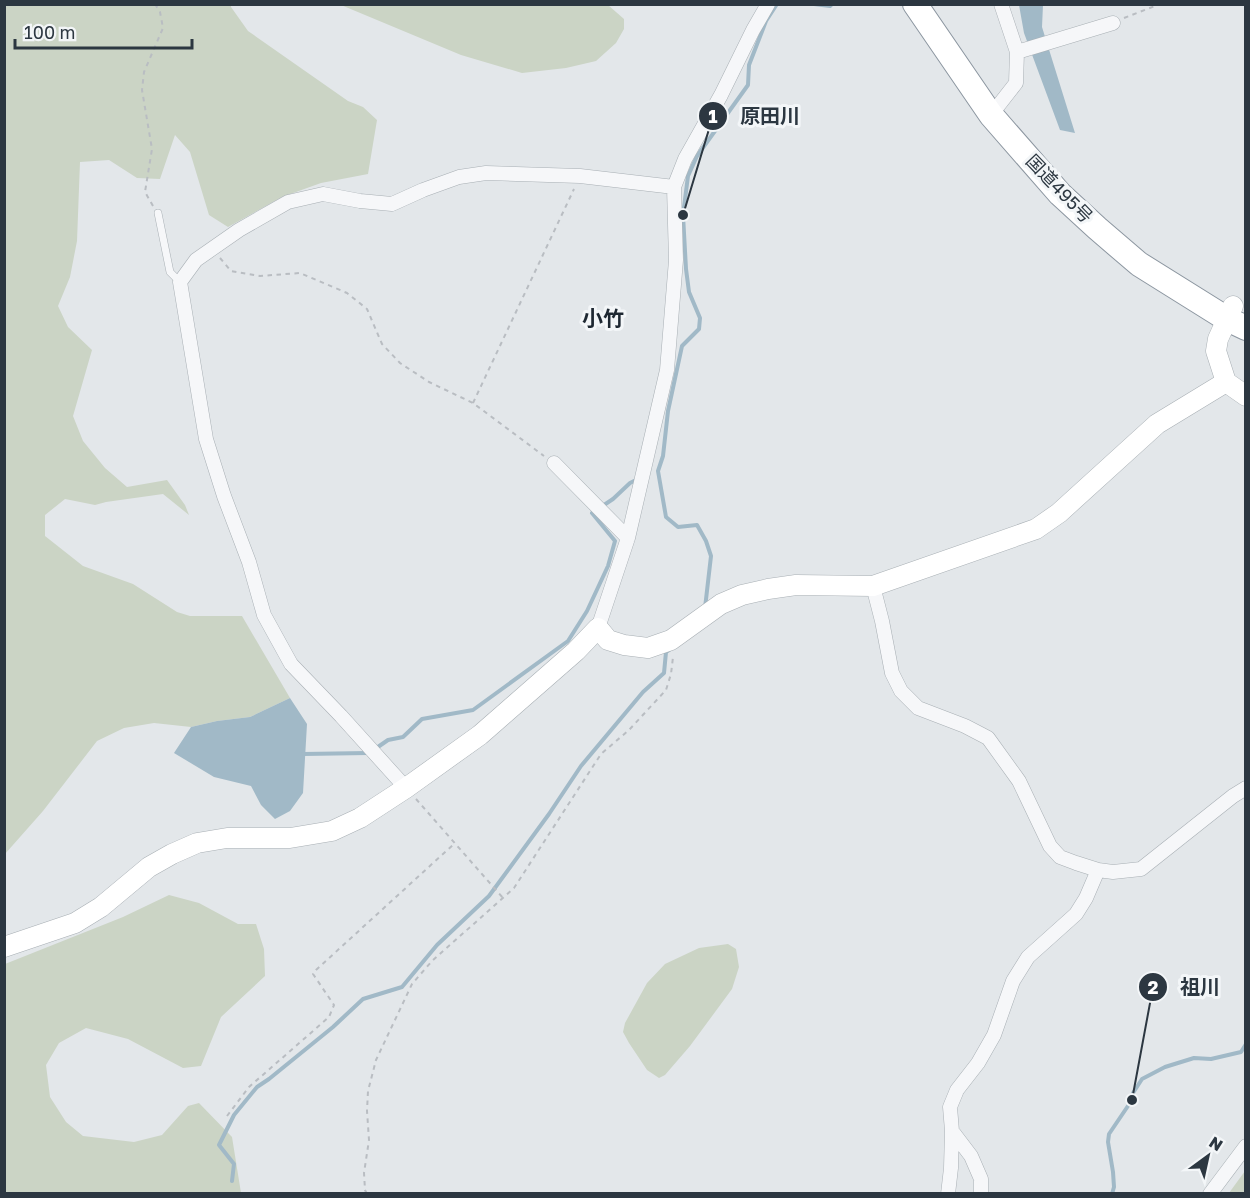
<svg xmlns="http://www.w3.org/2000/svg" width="1250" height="1198" font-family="'Golos Text','Noto Sans JP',sans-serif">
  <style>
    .green { fill: #cbd4c5 }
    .water { fill: #a1b9c7 }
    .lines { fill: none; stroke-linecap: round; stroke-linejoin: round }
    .stream { stroke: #a1b9c7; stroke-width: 4 }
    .lane-casing { stroke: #a8afb4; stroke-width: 8 }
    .street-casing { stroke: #a8afb4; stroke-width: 15 }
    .secondary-casing { stroke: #a8afb4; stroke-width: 21 }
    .highway-casing { stroke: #8c96a0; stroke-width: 26 }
    .path { stroke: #b9bdc2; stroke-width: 2; stroke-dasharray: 4.5 4.5; stroke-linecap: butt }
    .lane { stroke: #f6f7f9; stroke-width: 7 }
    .street { stroke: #f6f7f9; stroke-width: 14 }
    .secondary { stroke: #fff; stroke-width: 20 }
    .highway { stroke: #fff; stroke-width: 24 }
    .labels { text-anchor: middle; stroke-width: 6; stroke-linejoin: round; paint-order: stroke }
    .street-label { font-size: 18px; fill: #2c3741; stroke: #f3f6f8 }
    .quarter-label { font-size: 21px; font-weight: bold; fill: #1e2832; stroke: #f3f6f8 }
    .leader { fill: none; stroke: #2c3741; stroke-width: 2 }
    .callout-dot { fill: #2c3741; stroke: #f3f6f8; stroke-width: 2 }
    .mark-label { font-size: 18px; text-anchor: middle; font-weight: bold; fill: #fff }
    .callout-label { font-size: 20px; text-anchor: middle; font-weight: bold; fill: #2c3741; stroke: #f3f6f8; stroke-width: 6; stroke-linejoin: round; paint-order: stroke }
  </style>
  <rect width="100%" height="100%" fill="#e3e7ea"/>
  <!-- green -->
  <path class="green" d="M 5,5 L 231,5 L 231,7 L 248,31 L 348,101 L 363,107 L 377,120 L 368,174 L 321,183 L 282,197 L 228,227 L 209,215 L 190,152 L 175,135 L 160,179 L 137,178 L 109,160 L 80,162 L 77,241 L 70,277 L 58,306 L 68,327 L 92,350 L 73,416 L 83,441 L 105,468 L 127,487 L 167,480 L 185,505 L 189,515 L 163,494 L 106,502 L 95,505 L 65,499 L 45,515 L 45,536 L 83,566 L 133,584 L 177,612 L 190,616 L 242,616 L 290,698 L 250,717 L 217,721 L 191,727 L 154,723 L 124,728 L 97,741 L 43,811 L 5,854 Z
    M 341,5 L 608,5 L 624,19 L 624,29 L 616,43 L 596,61 L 566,68 L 522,73 L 461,55 Z
    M 169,895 L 199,903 L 238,924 L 256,924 L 264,949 L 265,976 L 221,1017 L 201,1066 L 183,1068 L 128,1039 L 86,1028 L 59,1043 L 46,1065 L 50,1097 L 66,1122 L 83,1136 L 134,1142 L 162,1135 L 188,1106 L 199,1103 L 232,1137 L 241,1193 L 5,1193 L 5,964 L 123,917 Z
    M 728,944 L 736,949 L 739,967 L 732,989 L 690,1046 L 665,1075 L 659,1078 L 647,1070 L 629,1043 L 623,1032 L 625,1023 L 647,983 L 665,964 L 699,948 Z
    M 1245,1171 L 1245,1193 L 1229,1193 Z"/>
  <!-- water -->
  <path class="water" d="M 1019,5 L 1043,5 L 1042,27 L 1075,133 L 1060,130 L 1024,33 Z
    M 290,698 L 307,724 L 303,793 L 290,811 L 275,819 L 261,805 L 251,786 L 214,777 L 174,753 L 191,727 L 217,721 L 250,717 Z"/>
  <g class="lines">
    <!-- stream -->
    <path class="stream" d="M 814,4 L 830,6 L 832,4
      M 705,608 L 711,556 L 706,541 L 697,525 L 678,527 L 666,517 L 658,471 L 663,456 L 668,411 L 682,346 L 699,329 L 700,318 L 689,292 L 686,269 L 683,215 L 688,176 L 697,156 L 748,85 L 749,65 L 766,21 L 777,4
      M 375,749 L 388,740 L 403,737 L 422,719 L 473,710 L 568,641 L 587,611 L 608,566 L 615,541 L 592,513 L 613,499 L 630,483 L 638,479
      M 303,754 L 368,753
      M 232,1181 L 234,1164 L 219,1145 L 234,1115 L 257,1087 L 269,1079 L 333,1027 L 363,999 L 402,987 L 437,945 L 489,896 L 549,814 L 581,766 L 643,692 L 664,673 L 666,652 L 669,650
      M 1112,1194 L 1114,1187 L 1113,1172 L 1108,1142 L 1109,1134 L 1132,1100 L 1133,1093 L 1142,1079 L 1165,1067 L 1194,1058 L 1211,1059 L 1241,1052 L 1246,1044"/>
    <!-- lane casing -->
    <g class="lane-casing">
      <path id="lane" d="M 158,213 L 170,272 L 180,282"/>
    </g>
    <!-- street casing -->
    <g class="street-casing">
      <path id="street" d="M 1017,52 L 1113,23
        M 991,115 L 1016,83 L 1017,52 L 1001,4
        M 554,463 L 628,538
        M 873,586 L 882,621 L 892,673 L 901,691 L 918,708 L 965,726 L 988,738 L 1019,781 L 1050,846 L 1060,857 L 1076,863 L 1098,870 L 1113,872 L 1141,869 L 1233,796 L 1246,788
        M 598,628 L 628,538 L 667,370 L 676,260 L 674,187 L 685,159 L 721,95 L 753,30 L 768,4
        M 406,788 L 341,716 L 291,664 L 264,615 L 249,562 L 224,496 L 206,439 L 180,282 L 196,260 L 239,230 L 288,202 L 323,194 L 360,201 L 392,204 L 423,190 L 459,177 L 486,173 L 580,176 L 674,187
        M 952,1131 L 971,1156 L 981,1179 L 981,1194
        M 948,1194 L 951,1168 L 952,1131 L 950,1107 L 957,1090 L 978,1063 L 994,1035 L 1013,981 L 1028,957 L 1076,914 L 1086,898 L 1098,870
        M 1210,1194 L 1246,1146"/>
    </g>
    <!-- secondary casing -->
    <g class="secondary-casing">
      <path id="secondary" d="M 1233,306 L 1218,339 L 1216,351 L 1226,382 L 1246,396
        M 4,947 L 75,923 L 101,907 L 149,867 L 172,854 L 197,843 L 227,838 L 290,838 L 332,831 L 360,818 L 406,788 L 480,735 L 576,651 L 598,628 L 608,640 L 624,645 L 648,648 L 671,640 L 721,604 L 742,595 L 768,589 L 796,585 L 873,586 L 1036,529 L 1059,513 L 1157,424 L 1226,382"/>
    </g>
    <!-- highway casing -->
    <g class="highway-casing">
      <path id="highway" d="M 915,4 L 991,115 L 1060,194 L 1097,228 L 1139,264 L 1227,319 L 1246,328"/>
    </g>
    <!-- path -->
    <path class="path" d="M 1124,18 L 1160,4
      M 153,206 L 145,192 L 152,149 L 142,90 L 144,72 L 163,28 L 160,12 L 155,4
      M 220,258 L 231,271 L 260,276 L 300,273 L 347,293 L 367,309 L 382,344 L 400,363 L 429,382 L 473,403 L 544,456
      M 473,403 L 574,189
      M 416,799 L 503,898
      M 227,1116 L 249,1087 L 329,1017 L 334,1005 L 313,974 L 316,970 L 455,843
      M 367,1194 L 365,1190 L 364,1173 L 369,1140 L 367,1111 L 368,1091 L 376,1060 L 412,984 L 432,961 L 514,888 L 601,754 L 629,730 L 666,690 L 671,674 L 673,657"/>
    <!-- lane -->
    <use href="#lane" class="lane"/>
    <!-- street -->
    <use href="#street" class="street"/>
    <!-- secondary -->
    <use href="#secondary" class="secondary"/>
    <!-- highway -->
    <use href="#highway" class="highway"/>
  </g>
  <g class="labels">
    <!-- street labels -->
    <g class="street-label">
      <text transform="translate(1059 189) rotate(46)" y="6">国道495号</text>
    </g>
    <!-- quarter labels -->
    <g class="quarter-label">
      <text x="603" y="326">小竹</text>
    </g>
  </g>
  <!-- callouts -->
  <path class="leader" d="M683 215L713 116M1132 1100L1153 987"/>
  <g class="callout-dot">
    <circle cx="683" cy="215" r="6"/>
    <circle cx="1132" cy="1100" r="6"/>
    <circle cx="713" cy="116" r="15"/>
    <circle cx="1153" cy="987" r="15"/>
  </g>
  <g class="mark-label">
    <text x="713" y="123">1</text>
    <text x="1153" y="994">2</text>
  </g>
  <g class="callout-label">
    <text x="770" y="123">原田川</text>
    <text x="1200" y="994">祖川</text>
  </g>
  <!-- border -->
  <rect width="1250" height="1198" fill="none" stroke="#2c3741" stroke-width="12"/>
  <!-- north arrow -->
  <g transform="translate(1208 1156) rotate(33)" stroke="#f3f6f8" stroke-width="4.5" paint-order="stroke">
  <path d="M0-4.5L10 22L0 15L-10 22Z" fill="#2c3741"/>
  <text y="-9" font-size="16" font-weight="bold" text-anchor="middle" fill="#2c3741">N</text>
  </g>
  <!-- scale -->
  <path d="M15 39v9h177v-9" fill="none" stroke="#2c3741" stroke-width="3"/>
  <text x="24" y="39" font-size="18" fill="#2c3741" stroke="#f3f6f8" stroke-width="4.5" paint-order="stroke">100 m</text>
</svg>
